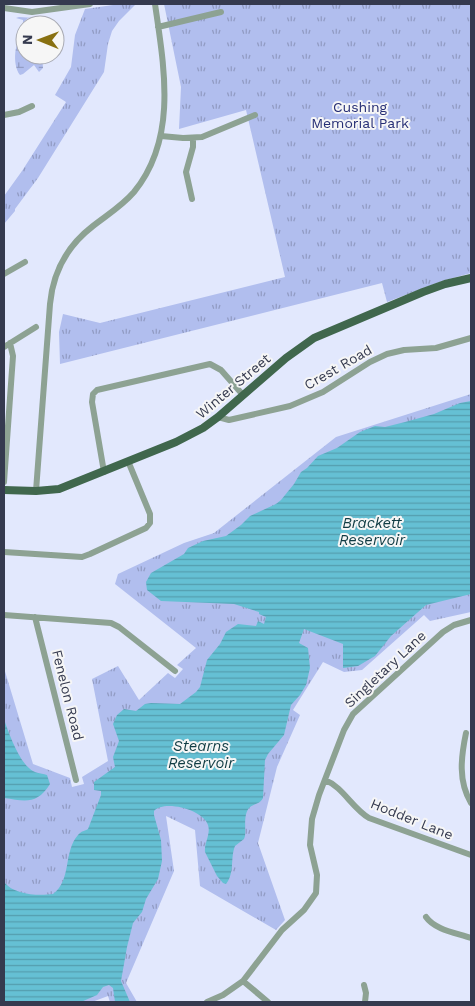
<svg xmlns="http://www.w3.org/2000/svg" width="475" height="1006" font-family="'Work Sans',sans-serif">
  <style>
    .grass { fill: url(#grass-tufts) }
    .wetland { fill: url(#wetland-marsh) }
    .water { fill: url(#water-rules) }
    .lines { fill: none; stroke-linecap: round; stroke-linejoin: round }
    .minor { stroke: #8da293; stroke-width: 6 }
    .major { stroke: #40674d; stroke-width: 8 }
    .labels { text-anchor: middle; stroke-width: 4; stroke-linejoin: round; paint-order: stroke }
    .park-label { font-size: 14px; fill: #262e75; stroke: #f6f6f6 }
    .street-label { font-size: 14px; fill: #353a4f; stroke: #f6f6f6 }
    .water-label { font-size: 15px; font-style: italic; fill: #103c44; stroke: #f6f6f6 }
  </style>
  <defs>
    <pattern id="grass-tufts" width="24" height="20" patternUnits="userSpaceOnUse" patternTransform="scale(1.25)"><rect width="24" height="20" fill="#b1beee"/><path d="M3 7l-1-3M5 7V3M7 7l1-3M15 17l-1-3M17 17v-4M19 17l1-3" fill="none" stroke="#919bc3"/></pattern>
    <pattern id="wetland-marsh" width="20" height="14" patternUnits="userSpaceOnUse" patternTransform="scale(1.25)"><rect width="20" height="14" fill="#b1beee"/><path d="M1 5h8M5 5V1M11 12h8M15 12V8" fill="none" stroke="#919bc3"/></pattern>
    <pattern id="water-rules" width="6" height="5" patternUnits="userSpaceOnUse" patternTransform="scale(1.25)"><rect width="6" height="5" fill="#65c0d4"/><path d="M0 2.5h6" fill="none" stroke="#549dae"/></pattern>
  </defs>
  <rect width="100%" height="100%" fill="#e2e8fd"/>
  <!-- grass -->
  <path class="grass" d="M 120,4 L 136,4 L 119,21 L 112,31 L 108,44 L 104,72 L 38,178 L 15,209 L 15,211 L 4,224 L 4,196 L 22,171 L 66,102 L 55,95 L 71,67 L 75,35 L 85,9 Z
    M 164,4 L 471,4 L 471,273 L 442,281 L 387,302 L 382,283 L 60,364 L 59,332 L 63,314 L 100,323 L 285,277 L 246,110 L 179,129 L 181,87 Z
    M 471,394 L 471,612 L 430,621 L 424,615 L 362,670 L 344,672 L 323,662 L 293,710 L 300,715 L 277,767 L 258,843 L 285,920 L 276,930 L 200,886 L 195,830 L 166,816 L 174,871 L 126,983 L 137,1002 L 110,1002 L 108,996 L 92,1002 L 4,1002 L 4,668 L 33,764 L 70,778 L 72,787 L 84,784 L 82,777 L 108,761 L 92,679 L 118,666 L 139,700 L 168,673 L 175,678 L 183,669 L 177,665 L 196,648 L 115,584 L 118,574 L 184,543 L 214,533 L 336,437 Z"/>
  <!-- wetland -->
  <path class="wetland" d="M 19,17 L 35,18 L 42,21 L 43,25 L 32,25 L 32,20 L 28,18 L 23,23 L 23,20 L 16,18 Z
    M 25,33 L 25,55 L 42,55 L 43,68 L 39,72 L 34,65 L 23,74 L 20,75 C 12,65 14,39 25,33 Z"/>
  <!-- water -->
  <path class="water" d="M 471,401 L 471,594 L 426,605 L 391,636 L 375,656 L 358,666 L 343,668 L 343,644 L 304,629 L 299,643 L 308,648 L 310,668 L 306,685 L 300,695 L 291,705 L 284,735 L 268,754 L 265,760 L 263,798 C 259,805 255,803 250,807 C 243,813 246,829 245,836 L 244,839 L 235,846 C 230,858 235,873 226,884 L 223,883 L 217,876 L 205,852 C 204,843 211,834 208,825 C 204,810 164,799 154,811 L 154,815 L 161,840 L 162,861 L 158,879 L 146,899 L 142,912 L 133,923 L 127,947 L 121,981 L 130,1002 L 115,1002 L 113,988 L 109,985 L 103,987 L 97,995 L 81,1002 L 4,1002 L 4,882 C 14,895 38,896 53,894 C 72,880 63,852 78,835 C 81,831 85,831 88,829 L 101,795 L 101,791 L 94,790 L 94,782 L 115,767 L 113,757 L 119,741 L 113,724 L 117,715 L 124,709 L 136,711 L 145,704 L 151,703 L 180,704 L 196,692 L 200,687 L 207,660 L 220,644 L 226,632 L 238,624 L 256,626 L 258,621 L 264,624 L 266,617 L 259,614 L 259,612 L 234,604 L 161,601 L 147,590 L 146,582 L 151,573 L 184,554 L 188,548 L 203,541 L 226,536 L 241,525 L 250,516 L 276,504 L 281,500 L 294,484 L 301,472 L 307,468 L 318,456 L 337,448 L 360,432 L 375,426 L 385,427 L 405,422 L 434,414 L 460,403 Z
    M 4,719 C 8,732 19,760 29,768 C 34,773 40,773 47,775 L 50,784 C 37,805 25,801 4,798 Z"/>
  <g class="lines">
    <!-- minor -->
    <path class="minor" d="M 4,8 L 32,12 L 90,4
      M 158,27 L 221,12
      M 4,115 L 19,112 L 32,106
      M 161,136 L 183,138 L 202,137 L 255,115
      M 192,199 L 186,172 L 193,147 L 193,138
      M 4,274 L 25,262
      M 4,347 L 36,327
      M 218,417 L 229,420 L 290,406 L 323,392 L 370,362 L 387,354 L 404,350 L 436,348 L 471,338
      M 104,472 L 92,402 L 93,394 L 97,390 L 210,364 L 221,370 L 243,395
      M 4,482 L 13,356 L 10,343
      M 36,491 L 50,304 C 53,271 67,246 93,226 C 107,215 122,206 134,192 C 178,138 164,67 155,4
      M 4,552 L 82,557 L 90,554 L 146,528 L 150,523 L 150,514 L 128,461
      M 4,615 L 111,623 L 119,627 L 175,671
      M 35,617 L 76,780
      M 466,733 C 461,757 458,781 471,803
      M 325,780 C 343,787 352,808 369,818 L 471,855
      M 426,917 C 435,930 457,933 471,938
      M 243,981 L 268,1002
      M 364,985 L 366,993 L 365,1002
      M 207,1002 L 223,995 L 243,981 L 282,930 L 304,910 L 316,893 L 317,875 L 310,845 L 312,819 L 319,795 L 344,730 L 353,714 L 443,632 L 454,625 L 471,620"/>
    <!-- major -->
    <path class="major" d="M 4,490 L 36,491 L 59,489 L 176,442 L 203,428 L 218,417 L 286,358 L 314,338 L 423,292 L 445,284 L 471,278"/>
  </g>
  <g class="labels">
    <!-- park labels -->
    <g class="park-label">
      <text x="360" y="112">Cushing<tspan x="360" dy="16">Memorial Park</tspan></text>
    </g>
    <!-- street labels -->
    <g class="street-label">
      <text transform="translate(338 367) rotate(-30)" y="5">Crest Road</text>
      <text transform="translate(233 386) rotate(-40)" y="5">Winter Street</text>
      <text transform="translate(385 669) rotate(-43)" y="5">Singletary Lane</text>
      <text transform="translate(68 695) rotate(76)" y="5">Fenelon Road</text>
      <text transform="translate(412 819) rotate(22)" y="5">Hodder Lane</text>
    </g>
    <!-- water labels -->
    <g class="water-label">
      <text x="372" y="528">Brackett<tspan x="372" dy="17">Reservoir</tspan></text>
      <text x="201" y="751">Stearns<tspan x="201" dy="17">Reservoir</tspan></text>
    </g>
  </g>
  <!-- border -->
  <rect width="475" height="1006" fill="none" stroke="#353a4f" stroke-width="10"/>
  <!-- north arrow -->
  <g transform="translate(40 40) rotate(271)"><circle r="24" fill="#f6f6f6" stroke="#a9abb3"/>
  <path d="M0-4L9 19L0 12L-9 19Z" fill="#887011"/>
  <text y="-8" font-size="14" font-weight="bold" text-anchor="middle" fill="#353a4f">N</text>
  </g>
</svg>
